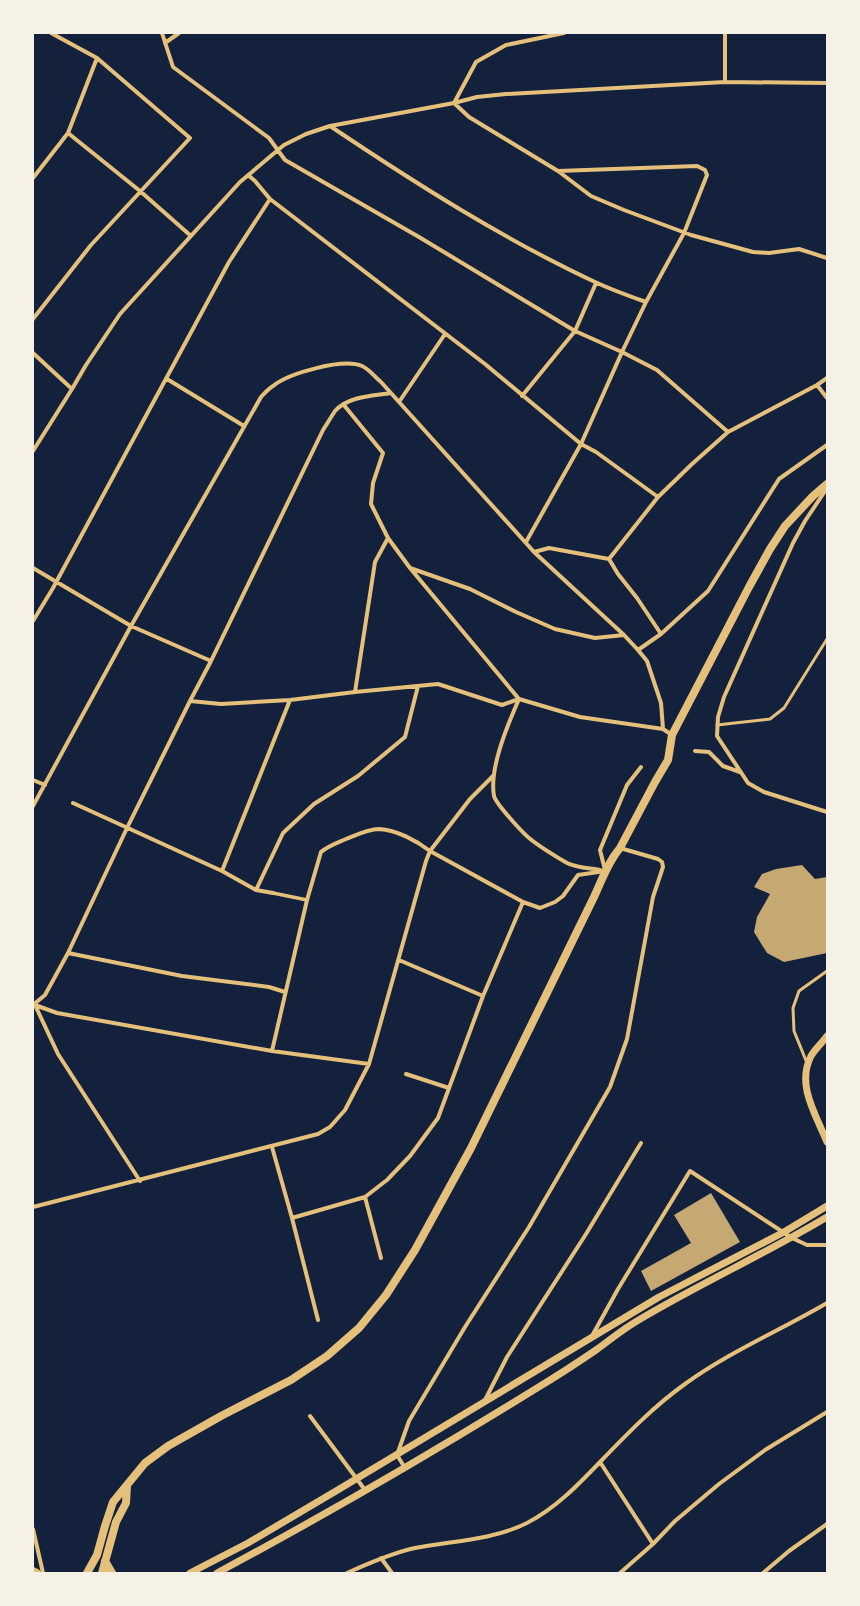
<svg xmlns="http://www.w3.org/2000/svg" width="860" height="1606" font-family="'Work Sans',sans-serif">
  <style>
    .building { fill: #c6a872 }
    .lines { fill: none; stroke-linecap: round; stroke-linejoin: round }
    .service { stroke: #e5c07b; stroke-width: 3 }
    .pedestrian { stroke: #e5c07b; stroke-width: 3.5 }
    .minor { stroke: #e5c07b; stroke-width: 4 }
    .tertiary { stroke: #e5c07b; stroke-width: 7 }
    .secondary { stroke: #e5c07b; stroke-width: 8 }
  </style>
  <rect width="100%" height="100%" fill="#14213d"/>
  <!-- building -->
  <path class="building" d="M 802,865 L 815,879 L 827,877 L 827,953 L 784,962 L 767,953 L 754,932 L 757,917 L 770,894 L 754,887 L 762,874 L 776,869 Z
    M 711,1193 L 740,1242 L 651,1291 L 641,1271 L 691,1243 L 674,1215 Z"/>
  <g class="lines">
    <!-- service -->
    <path class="service" d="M 717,725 L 770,719 L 784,708 L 827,639
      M 807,1063 L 794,1031 L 793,1008 L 799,991 L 827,971"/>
    <!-- pedestrian -->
    <path class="pedestrian" d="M 273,893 L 307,900"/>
    <!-- minor -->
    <path class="minor" d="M 162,33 L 173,67 L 269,138 L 285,160 L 419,237 L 575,331 L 622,352 L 657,370 L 728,432
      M 564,33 L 506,45 L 476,62 L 454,103 L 469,117 L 558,171 L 591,196 L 624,210 L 691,235 L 753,252 L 769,253 L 799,249 L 827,258
      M 165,43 L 179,33
      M 725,82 L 725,33
      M 330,126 C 415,183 503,239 595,282 C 612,290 629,296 646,302
      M 68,133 L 140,191 L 191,236
      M 248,175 L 255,181 L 270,199 L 485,364 L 581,444 L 596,452 L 658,497
      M 33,178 L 68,133 L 97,58
      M 33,319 L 91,245 L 190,138 L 97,58 L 51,33
      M 33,353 L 72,389
      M 167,379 L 244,426
      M 817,385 L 827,398
      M 522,396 L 575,331 L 596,283
      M 399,402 L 445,334
      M 343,404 L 383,453 L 373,483 L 371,504 L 388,538 L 410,568 L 519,699
      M 33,451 L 72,389 L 86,365 L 120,314 L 240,182 L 284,145 L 306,134 L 330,126 L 454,103 L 477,97 L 506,94 L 725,82 L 827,83
      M 827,488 L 805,521 L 793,543 L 724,697 L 718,717 L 717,736 L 748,783 L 764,792 L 827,812
      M 526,542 L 581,444 L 622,352 L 646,302 L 684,233 L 707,175 L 705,170 L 697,166 L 558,171
      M 534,552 L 549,548 L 609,559 L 658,497 L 692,464 L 728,432 L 817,385 L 827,378
      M 609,559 L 618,574 L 637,598 L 661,634
      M 33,568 L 131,626 L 211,661
      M 410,568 L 470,589 L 516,612 L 555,629 L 595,638 L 624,635
      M 33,621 L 53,588 L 229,262 L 270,199
      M 638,650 L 661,634 L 708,591 L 779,479 L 827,445
      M 355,692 L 375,562 L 388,538
      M 519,699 C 508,724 489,768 494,796 C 496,804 522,832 529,838 C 540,847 555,856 567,863 C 577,868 589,868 600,870
      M 190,701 L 221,704 L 290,700 L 355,692 L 438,684 L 502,705 L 519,699 L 580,717 L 663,729 L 672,735
      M 695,751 L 709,752 L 723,766 L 740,772
      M 33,780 L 45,785
      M 73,803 L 222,871 L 256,890 L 273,893
      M 33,806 L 131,626 L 261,397 C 265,393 268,389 273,386 C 289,373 343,358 362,366 C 369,369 375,377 381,382 L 534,552 L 624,635 L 638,650 L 647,661 L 661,703 L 663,729
      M 605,870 L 600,850 L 627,785 L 641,767
      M 222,871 L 290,700
      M 256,890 L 283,833 L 314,804 L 358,776 L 405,737 L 418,686
      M 68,953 L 182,976 L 269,987 L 285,992
      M 399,960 L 483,996
      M 33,1005 L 45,995 L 68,953 L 127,828 L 190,701 L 211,661 L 323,430 C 327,424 331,417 335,411 C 348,396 373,396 391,393
      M 35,1005 L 57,1013 L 272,1051 L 369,1064
      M 35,1005 L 58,1054 L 140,1181
      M 272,1051 L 307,900 L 321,852 C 328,846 337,843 346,839 C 356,835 368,829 379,829 C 397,830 417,841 430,851 L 523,902 L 540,908 L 555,902 L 563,896 L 578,875 L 605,871
      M 406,1074 L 449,1088
      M 272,1147 L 292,1218 L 318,1320
      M 365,1197 L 381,1258
      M 33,1207 L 318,1134 L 330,1127 L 345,1110 L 369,1064 L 426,861 L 430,851 L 470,799 L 494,775
      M 292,1218 L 365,1197 L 387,1180 L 410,1156 L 438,1118 L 483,996 L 523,902
      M 592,1336 L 618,1289 L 690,1171 L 792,1238 L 807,1245 L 827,1245
      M 485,1400 L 507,1357 L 586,1234 L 641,1143
      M 310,1416 L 365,1490
      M 600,1462 L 653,1544
      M 405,1468 L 397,1455 L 409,1421 L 465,1327 L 529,1227 L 610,1087 L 627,1039 L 653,897 L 663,867 L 662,862 L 658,859 L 620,848
      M 33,1529 L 43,1573
      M 381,1558 L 392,1573
      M 347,1573 C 369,1563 392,1553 415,1548 C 452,1541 493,1540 527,1523 C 556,1508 579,1484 601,1461 C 627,1434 654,1406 685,1384 C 729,1352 781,1330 827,1303
      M 620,1573 L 653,1544 L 675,1521 L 719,1484 L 765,1450 L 827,1412
      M 763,1573 L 789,1551 L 827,1524"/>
    <!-- tertiary -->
    <path class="tertiary" d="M 827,1036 C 822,1043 815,1049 811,1056 C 796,1085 816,1115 827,1142
      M 190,1573 L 248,1543 L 336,1491 L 659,1297 L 784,1232 L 827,1206
      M 217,1573 C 325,1515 432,1453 537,1388 C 557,1376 577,1363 596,1350 C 610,1340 623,1329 637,1321 C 699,1284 765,1254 827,1217"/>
    <!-- secondary -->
    <path class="secondary" d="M 105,1561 L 112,1573
      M 33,1571 L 37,1573
      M 87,1573 L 97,1555 L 105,1526 L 113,1502 L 145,1463 L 168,1446 L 221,1416 L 291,1380 L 327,1356 L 359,1328 L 386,1295 L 415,1250 L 471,1148 L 594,897 C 602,880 608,862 620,848 L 655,782 L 668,760 L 672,735 L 749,587 L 770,549 L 785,526 L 813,496 L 827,484
      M 102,1573 L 116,1522 L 126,1503 L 127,1485"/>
  </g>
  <!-- border -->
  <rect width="860" height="1606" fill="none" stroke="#f6f1e7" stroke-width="68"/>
</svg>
